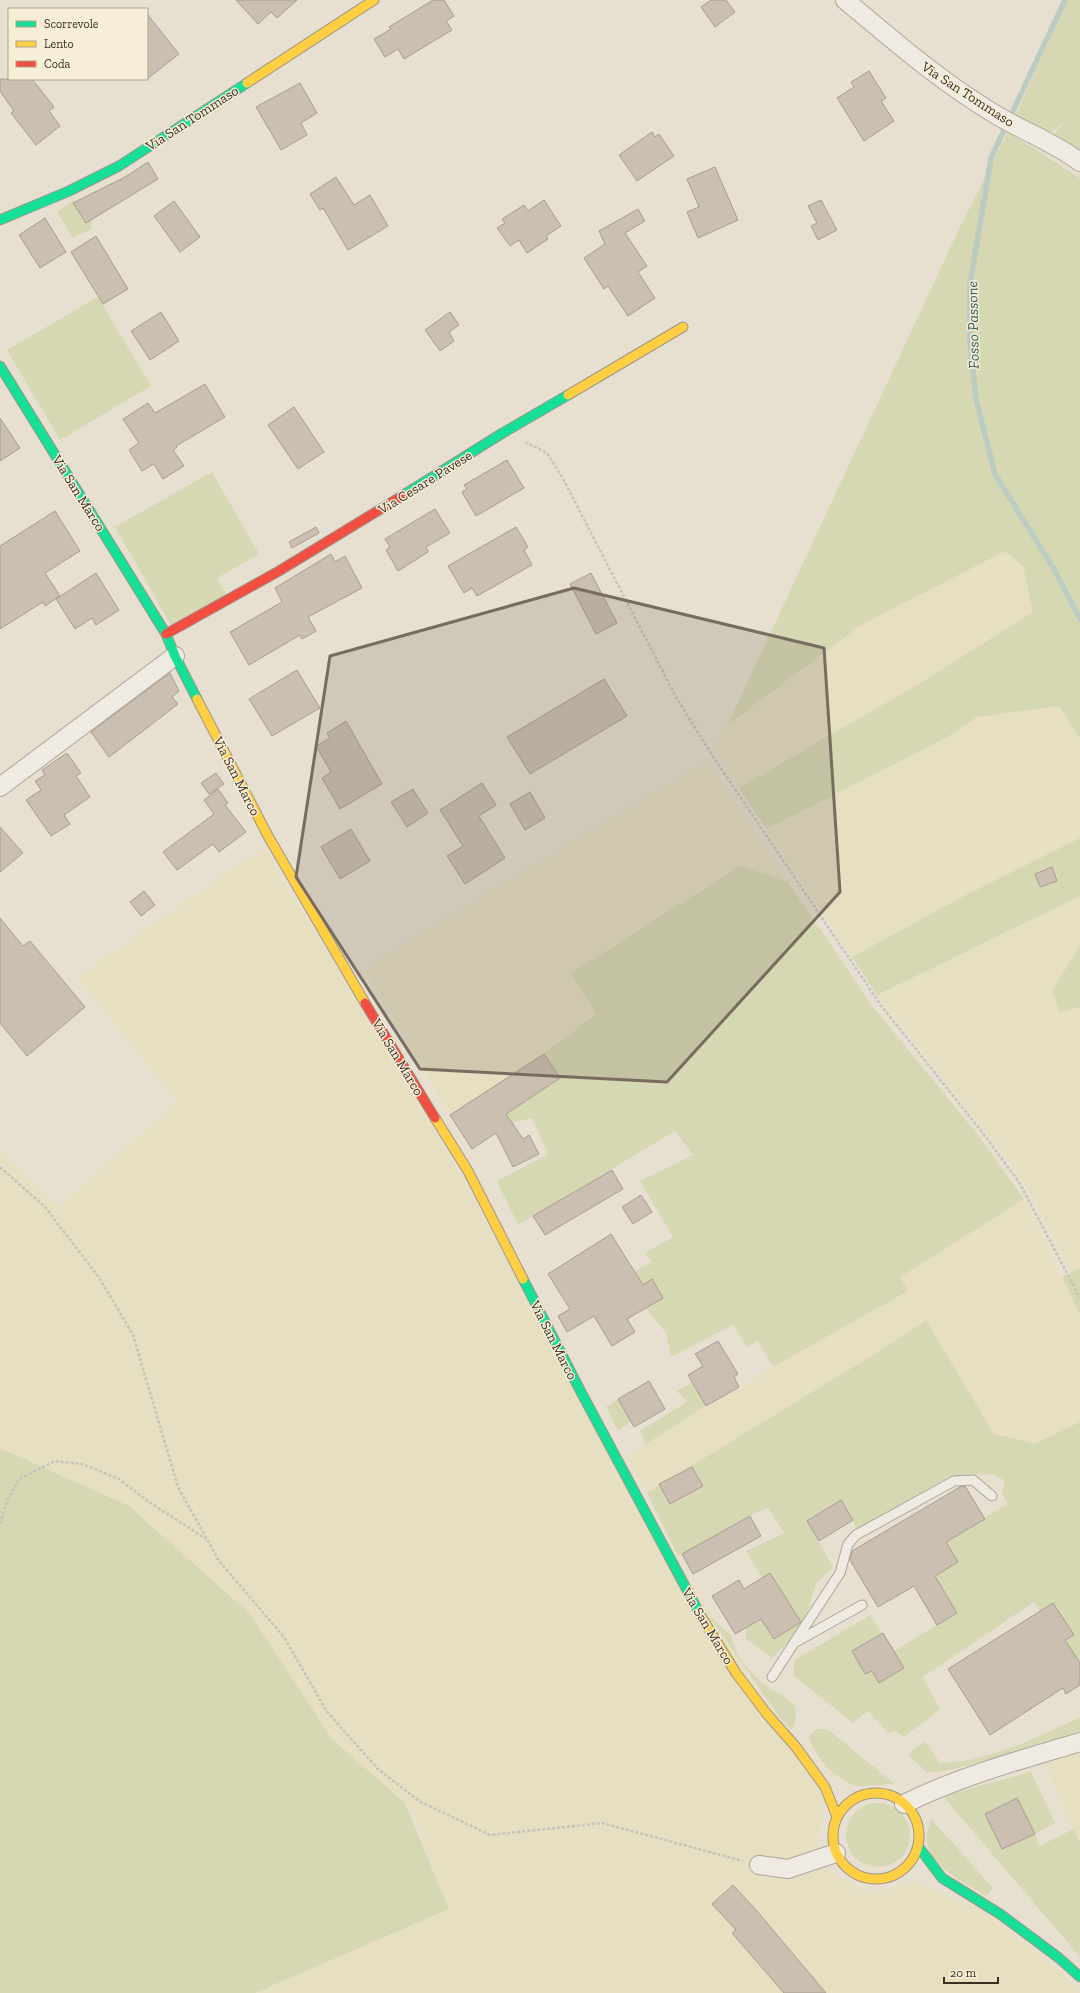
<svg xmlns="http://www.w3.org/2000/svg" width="1080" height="1993" font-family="'Zilla Slab',serif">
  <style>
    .farmland { fill: #e6dfc2 }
    .green { fill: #d6d7b3 }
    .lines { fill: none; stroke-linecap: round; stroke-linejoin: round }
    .stream { stroke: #bcccc2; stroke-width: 5.5 }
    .building { fill: #cbbfb2; stroke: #a89c90 }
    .lane-casing { stroke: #ada599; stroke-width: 11 }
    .street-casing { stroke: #ada599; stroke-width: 20 }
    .fast-casing { stroke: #9c958a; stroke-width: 11 }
    .slow-casing { stroke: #9c958a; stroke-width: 11 }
    .jam-casing { stroke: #9c958a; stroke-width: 11 }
    .path { stroke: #c8c2b9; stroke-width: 2.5; stroke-dasharray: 3 2; stroke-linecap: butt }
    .lane { stroke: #efebe3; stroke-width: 9 }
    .street { stroke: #efebe3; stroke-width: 18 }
    .fast { stroke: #16e098; stroke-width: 9 }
    .slow { stroke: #ffcf43; stroke-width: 9 }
    .jam { stroke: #f24e42; stroke-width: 9 }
    .marked { fill: #786c5e; fill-opacity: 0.2; stroke: #786c5e; stroke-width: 3; stroke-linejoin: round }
    .labels { text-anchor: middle; stroke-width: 3; stroke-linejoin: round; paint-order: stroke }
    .street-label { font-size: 14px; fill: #3d2e20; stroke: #f7eed8 }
    .water-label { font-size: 15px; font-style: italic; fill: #2f5d5a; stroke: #f7eed8 }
  </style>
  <rect width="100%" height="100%" fill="#e7e0d1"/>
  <!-- farmland -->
  <path class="farmland" d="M 1005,551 L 1023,566 L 1033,612 L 922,682 L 739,788 L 713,747 L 728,724 L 861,625 Z
    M 1059,706 L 1080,738 L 1080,838 L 962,897 L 852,957 L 766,829 L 946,738 L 977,717 Z
    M 708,761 L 788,882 L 740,866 L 570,974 L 597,1014 L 544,1054 L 450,1115 L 366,971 L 371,964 Z
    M 264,847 L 465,1182 L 567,1377 L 821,1794 L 823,1823 L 816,1842 L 833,1875 L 868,1894 L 914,1881 L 984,1911 L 1062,1972 L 1080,1993 L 255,1993 L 448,1909 L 412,1809 L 332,1739 L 249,1613 L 129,1506 L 0,1448 L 0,1152 L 59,1206 L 178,1102 L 77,977 Z
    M 1080,896 L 1080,945 L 1052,991 L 1060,1012 L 1080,1007 L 1080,1268 L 1072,1271 L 1023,1181 L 986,1130 L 877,995 Z
    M 1024,1199 L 1080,1314 L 1080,1422 L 1035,1444 L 994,1434 L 926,1320 L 889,1345 L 647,1493 L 626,1456 L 739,1387 L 908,1291 L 900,1277 Z
    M 1080,1751 L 1080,1843 L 1043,1761 Z"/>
  <!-- green -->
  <path class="green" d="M 1067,0 L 1080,0 L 1080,173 L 1039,148 L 1066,122 L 1036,142 L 1010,128 Z
    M 1008,132 L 1080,178 L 1080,738 L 1059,706 L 977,717 L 946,738 L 766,829 L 739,788 L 922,682 L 1033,612 L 1023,566 L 1005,551 L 861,625 L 728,724 L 959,229 Z
    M 73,201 L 86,223 L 91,220 L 92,229 L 73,238 L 57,212 Z
    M 98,297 L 151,386 L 60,440 L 7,350 Z
    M 212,472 L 259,554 L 217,578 L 227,596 L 172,627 L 115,527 Z
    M 1080,838 L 1080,896 L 877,995 L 852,957 L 962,897 Z
    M 740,866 L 788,882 L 873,1007 L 978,1135 L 1024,1199 L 900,1277 L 908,1291 L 773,1367 L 758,1341 L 747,1347 L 733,1325 L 671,1357 L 666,1333 L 646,1308 L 663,1298 L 652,1279 L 613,1302 L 605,1288 L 651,1262 L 645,1253 L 673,1237 L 640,1181 L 693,1155 L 675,1131 L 518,1225 L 497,1181 L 548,1154 L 532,1118 L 512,1123 L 506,1114 L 560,1078 L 544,1054 L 597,1014 L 570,974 Z
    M 1080,945 L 1080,1007 L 1060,1012 L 1052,991 Z
    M 1080,1268 L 1080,1314 L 1062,1277 Z
    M 926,1320 L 994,1434 L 1035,1444 L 1080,1422 L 1080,1663 L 1065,1640 L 1073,1635 L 1053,1603 L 1040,1611 L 1034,1602 L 923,1677 L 940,1709 L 904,1737 L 896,1731 L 888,1733 L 868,1711 L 853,1723 L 793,1675 L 795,1660 L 870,1615 L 894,1651 L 957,1613 L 935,1576 L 958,1562 L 946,1542 L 1007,1504 L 1002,1492 L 1005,1481 L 995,1475 L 978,1474 L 949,1477 L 856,1530 L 853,1520 L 841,1500 L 807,1521 L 833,1567 L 816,1584 L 805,1620 L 793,1637 L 772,1658 L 746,1639 L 746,1628 L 788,1603 L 770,1573 L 762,1578 L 746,1551 L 784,1533 L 768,1508 L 750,1516 L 678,1556 L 647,1493 L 889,1345 Z
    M 692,1382 L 706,1406 L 646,1444 L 640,1431 L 687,1402 L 677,1391 Z
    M 618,1399 L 631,1421 L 618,1431 L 606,1407 Z
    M 0,1448 L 129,1506 L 249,1613 L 332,1739 L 405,1803 L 449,1909 L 255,1993 L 0,1993 Z
    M 709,1616 L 731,1635 L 737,1654 L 746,1666 L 762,1683 L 786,1698 L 796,1707 L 795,1723 L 791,1730 L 778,1715 Z
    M 1080,1717 L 1080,1731 L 955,1769 L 928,1773 L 909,1756 L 911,1751 L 925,1741 L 940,1763 C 985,1764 1040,1736 1080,1717 Z
    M 816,1729 L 827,1729 L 895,1784 C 886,1784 865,1787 858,1786 C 836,1781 815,1757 809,1737 Z
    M 1031,1772 L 1055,1823 L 1035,1834 L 1039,1846 L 1074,1829 L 1080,1843 L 1080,1957 L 943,1796 Z
    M846 1835a32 32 0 1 1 64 0a32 32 0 1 1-64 0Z
    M 931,1819 L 993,1888 L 986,1896 C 965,1882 923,1865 927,1834 C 928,1829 930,1824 931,1819 Z"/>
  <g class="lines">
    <!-- stream -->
    <path class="stream" d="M 1065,0 L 991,158 L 970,284 L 970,343 L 976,399 L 995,474 L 1055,571 L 1080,619"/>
  </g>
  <!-- building -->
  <path class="building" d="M 236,0 L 297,0 L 277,18 L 271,12 L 258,24 Z
    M 433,0 L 444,0 L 454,16 L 446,21 L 452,30 L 404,59 L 398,49 L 385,57 L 374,39 L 391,29 L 389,27 Z
    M 711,0 L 726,0 L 735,12 L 715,27 L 701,7 Z
    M 147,14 L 179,54 L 147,79 Z
    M 869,71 L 886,98 L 881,101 L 894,121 L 864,141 L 837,98 L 854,87 L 851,82 Z
    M 0,79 L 32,79 L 54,107 L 49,111 L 60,126 L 36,145 L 11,113 L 14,111 L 0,91 Z
    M 300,83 L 317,113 L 301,123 L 307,135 L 281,150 L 256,107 Z
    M 652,132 L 655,137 L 659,134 L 674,156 L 637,181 L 619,155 Z
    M 148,162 L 158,179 L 86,223 L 73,203 L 125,177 Z
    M 715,167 L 738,220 L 698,238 L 687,212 L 699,207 L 687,179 Z
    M 336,177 L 354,205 L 370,195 L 388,226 L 348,250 L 323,208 L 320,210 L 310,194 Z
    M 544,200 L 561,226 L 546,236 L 548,239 L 527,253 L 519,240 L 510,246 L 497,228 L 505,223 L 502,219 L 524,205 L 528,211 Z
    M 821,200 L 837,230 L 818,240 L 811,226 L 817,223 L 808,206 Z
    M 174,201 L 200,237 L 180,252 L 154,216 Z
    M 638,209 L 645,221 L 625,233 L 647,266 L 638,272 L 655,298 L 628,316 L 608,286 L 604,289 L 584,258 L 605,244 L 599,231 Z
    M 45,218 L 66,252 L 40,268 L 19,235 Z
    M 96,236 L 128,289 L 103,304 L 71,252 Z
    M 161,312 L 179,341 L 150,360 L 131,331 Z
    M 450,312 L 459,325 L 449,332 L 454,341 L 440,351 L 425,330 Z
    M 205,384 L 225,417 L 176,446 L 177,447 L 173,450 L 184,466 L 163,479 L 154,464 L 142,471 L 129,450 L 139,443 L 123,419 L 148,403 L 155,413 Z
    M 294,407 L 324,452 L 298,469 L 268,425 Z
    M 0,418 L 20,448 L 0,461 Z
    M 507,460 L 524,488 L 476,516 L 462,492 L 467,489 L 464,485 Z
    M 435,509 L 450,533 L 426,547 L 428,552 L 398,571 L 386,550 L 390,547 L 385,539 Z
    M 55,511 L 80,551 L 45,573 L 60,596 L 45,606 L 43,602 L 0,629 L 0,546 Z
    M 316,527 L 319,533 L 292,548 L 289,542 Z
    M 516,527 L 528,547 L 524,550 L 532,565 L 477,596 L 472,588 L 464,593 L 448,566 Z
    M 331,554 L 335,562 L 345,556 L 362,588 L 308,617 L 316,631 L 302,639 L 300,635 L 249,665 L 230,632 L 282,602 L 275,588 Z
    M 96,573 L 119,610 L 96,625 L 92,618 L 75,629 L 56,599 Z
    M 591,573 L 617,623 L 596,634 L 570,584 Z
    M 297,670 L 320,708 L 272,736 L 249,699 Z
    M 170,673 L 179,691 L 172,697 L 178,704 L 109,757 L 91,732 Z
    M 604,679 L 627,716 L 530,774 L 507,737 Z
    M 346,721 L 382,784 L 340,809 L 322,778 L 331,772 L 316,746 L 330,738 L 327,733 Z
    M 67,753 L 81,773 L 76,776 L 90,797 L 64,815 L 70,824 L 51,836 L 26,800 L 41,790 L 35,781 L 45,775 L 42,770 Z
    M 216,773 L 224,784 L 209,794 L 201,783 Z
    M 482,783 L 496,805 L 479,816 L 505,858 L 465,884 L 447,856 L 463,846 L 440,810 Z
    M 218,789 L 228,803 L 225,805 L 246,832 L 219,852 L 213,844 L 177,870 L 163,852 L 214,814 L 204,800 Z
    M 413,789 L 428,813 L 407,827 L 391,802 Z
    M 530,792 L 545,818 L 525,830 L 510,804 Z
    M 0,827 L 23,853 L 0,872 Z
    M 351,829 L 370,861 L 340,879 L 321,847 Z
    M 1052,867 L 1057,881 L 1040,887 L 1035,874 Z
    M 144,891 L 155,905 L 141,916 L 130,902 Z
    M 0,918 L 23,946 L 30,941 L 85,1007 L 27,1056 L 0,1023 Z
    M 544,1054 L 560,1078 L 506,1114 L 523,1139 L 529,1135 L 539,1154 L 513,1167 L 496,1133 L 472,1149 L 450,1115 Z
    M 612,1170 L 623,1189 L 545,1235 L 533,1216 Z
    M 641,1195 L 652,1212 L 633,1224 L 622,1207 Z
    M 611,1234 L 643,1285 L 652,1279 L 663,1298 L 627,1319 L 635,1332 L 612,1346 L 594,1316 L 567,1332 L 558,1316 L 570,1309 L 548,1274 Z
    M 718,1341 L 738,1374 L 734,1377 L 739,1387 L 706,1406 L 688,1375 L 703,1366 L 695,1354 Z
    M 649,1381 L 665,1409 L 634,1427 L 618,1399 Z
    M 692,1467 L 703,1486 L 670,1504 L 659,1484 Z
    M 965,1486 L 985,1519 L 946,1542 L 958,1562 L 935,1576 L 957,1613 L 937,1625 L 914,1586 L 878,1607 L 850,1560 L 852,1551 L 960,1487 Z
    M 841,1500 L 853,1520 L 819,1541 L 807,1521 Z
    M 750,1516 L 761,1536 L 693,1574 L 682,1554 Z
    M 770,1573 L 801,1622 L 774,1639 L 761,1619 L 735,1634 L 712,1596 L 739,1580 L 744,1589 Z
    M 1053,1603 L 1074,1635 L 1065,1640 L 1080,1663 L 1080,1685 L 1066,1694 L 1063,1688 L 990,1735 L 948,1669 Z
    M 883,1633 L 904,1668 L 879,1683 L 872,1671 L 865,1674 L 852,1651 Z
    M 1017,1798 L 1035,1834 L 1002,1849 L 985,1814 Z
    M 733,1885 L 756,1910 L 826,1993 L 784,1993 L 732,1933 L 736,1930 L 712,1904 Z"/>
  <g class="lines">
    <!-- lane casing -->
    <g class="lane-casing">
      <path id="lane" d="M 794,1643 L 840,1573 L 848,1544 L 856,1535 L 954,1481 L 973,1480 L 992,1496
        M 772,1677 L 794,1643 L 862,1605"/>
    </g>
    <!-- street casing -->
    <g class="street-casing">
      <path id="street" d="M 845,0 C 894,41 942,83 998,116 C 1025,132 1055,143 1080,162
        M 0,787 L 175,656
        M 904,1804 C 960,1776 1020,1760 1080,1742
        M 759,1865 L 788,1869 L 836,1853"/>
    </g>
    <!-- fast casing -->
    <g class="fast-casing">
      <path id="fast" d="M 0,220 L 69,191 L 119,166 L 247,83
        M 0,366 L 166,634 L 175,656 L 197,699
        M 402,496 L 501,434 L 568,395
        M 523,1279 L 581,1392 L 702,1618
        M 918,1846 L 942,1878 L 1000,1914 L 1059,1958 L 1080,1977"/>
    </g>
    <!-- slow casing -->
    <g class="slow-casing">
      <path id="slow" d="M 247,83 L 374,0
        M 568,395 L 683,327
        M 197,699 L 268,836 L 365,1003
        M 435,1118 L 468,1171 L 523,1279
        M 702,1618 L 736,1673 L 767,1714 L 796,1747 L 825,1787 L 837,1817
        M833 1836a43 43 0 1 1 86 0a43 43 0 1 1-86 0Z"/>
    </g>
    <!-- jam casing -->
    <g class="jam-casing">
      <path id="jam" d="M 166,634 L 279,571 L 402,496
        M 365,1003 L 435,1118"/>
    </g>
    <!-- path -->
    <path class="path" d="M 525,442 L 547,453 L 561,475 L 676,697 L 714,758 L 880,1004 L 982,1132 L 1019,1182 L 1080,1298
      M 0,1167 L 45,1207 L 98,1276 L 133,1335 L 178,1487 L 219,1561 L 284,1637 L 327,1712 L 378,1769 L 419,1801 L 490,1835 L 602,1823 L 743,1861
      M 0,1524 L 7,1501 L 19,1479 L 55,1461 L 82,1464 L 119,1479 L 149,1502 L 206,1539"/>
    <!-- lane -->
    <use href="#lane" class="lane"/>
    <!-- street -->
    <use href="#street" class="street"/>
    <!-- fast -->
    <use href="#fast" class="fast"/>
    <!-- slow -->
    <use href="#slow" class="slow"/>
    <!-- jam -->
    <use href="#jam" class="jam"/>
  </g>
  <!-- marked area -->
  <path class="marked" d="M 574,588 L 824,648 L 840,892 L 667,1082 L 420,1069 L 296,877 L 330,656 Z"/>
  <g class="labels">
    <!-- street labels -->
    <g class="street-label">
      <text transform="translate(968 94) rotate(33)" y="5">Via San Tommaso</text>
      <text transform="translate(192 118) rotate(-33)" y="5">Via San Tommaso</text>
      <text transform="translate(425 482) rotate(-32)" y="5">Via Cesare Pavese</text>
      <text transform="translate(79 493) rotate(58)" y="5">Via San Marco</text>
      <text transform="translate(237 776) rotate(63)" y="5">Via San Marco</text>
      <text transform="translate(398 1057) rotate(59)" y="5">Via San Marco</text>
      <text transform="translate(554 1340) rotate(63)" y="5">Via San Marco</text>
      <text transform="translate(708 1626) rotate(59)" y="5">Via San Marco</text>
    </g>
    <!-- water labels -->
    <g class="water-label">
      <text transform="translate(973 325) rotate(-91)" y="5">Fosso Passone</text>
    </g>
  </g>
  <!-- legend -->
  <rect x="8" y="8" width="140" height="72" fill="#f7eed8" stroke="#ada18e"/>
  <rect x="16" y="21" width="20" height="6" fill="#16e098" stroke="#ada18e"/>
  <text x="44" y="28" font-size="12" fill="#3d2e20">Scorrevole</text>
  <rect x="16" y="41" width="20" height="6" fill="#ffcf43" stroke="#ada18e"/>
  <text x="44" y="48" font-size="12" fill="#3d2e20">Lento</text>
  <rect x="16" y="61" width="20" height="6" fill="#f24e42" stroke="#ada18e"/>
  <text x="44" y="68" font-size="12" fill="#3d2e20">Coda</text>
  <!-- scale -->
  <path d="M944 1977v6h54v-6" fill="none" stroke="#3d2e20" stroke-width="2"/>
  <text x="950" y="1977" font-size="12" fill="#3d2e20" stroke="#f7eed8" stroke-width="3" paint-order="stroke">20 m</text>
</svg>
